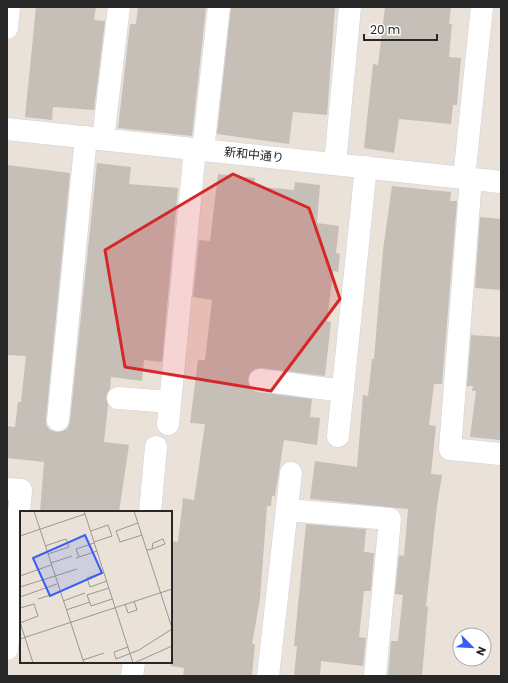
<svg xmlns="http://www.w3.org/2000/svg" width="508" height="683" font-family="Poppins,'Noto Sans JP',sans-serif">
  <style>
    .building { fill: #c5bfb8 }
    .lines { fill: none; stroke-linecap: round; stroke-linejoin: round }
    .minor-casing { stroke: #cdd1e0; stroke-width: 23 }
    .minor { stroke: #fff; stroke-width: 22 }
    .marked { fill: #d62828; fill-opacity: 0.2; stroke: #d62828; stroke-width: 3; stroke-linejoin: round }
    .labels { text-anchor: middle; stroke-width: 4; stroke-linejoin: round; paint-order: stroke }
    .street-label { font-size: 12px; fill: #272727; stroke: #fff }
    .inset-road { fill: none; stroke: #9c9791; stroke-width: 1 }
    .view { fill: #375ef7; fill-opacity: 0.15; stroke: #375ef7; stroke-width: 2 }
    .inset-edge { fill: none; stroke: #272727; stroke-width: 2 }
  </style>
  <rect width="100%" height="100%" fill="#eae2d8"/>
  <!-- building -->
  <path class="building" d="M 36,7 L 96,7 L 94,20 L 105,21 L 94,110 L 53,107 L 52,120 L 25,117 Z
    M 138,7 L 206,7 L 192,136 L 118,128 L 130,24 L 136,24 Z
    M 231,7 L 335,7 L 327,115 L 293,112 L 289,144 L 217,134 Z
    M 385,7 L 451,7 L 449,24 L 452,24 L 449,57 L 461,58 L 457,105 L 453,105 L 451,124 L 399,119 L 394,153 L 364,148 L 373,64 L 378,65 Z
    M 97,163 L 131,167 L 129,184 L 178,188 L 162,362 L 144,360 L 142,381 L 111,377 L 110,389 L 106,397 L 108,405 L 104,442 L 129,445 L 119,512 L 40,512 L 44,462 L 7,458 L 7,426 L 15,427 L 18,402 L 21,402 L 26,356 L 7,355 L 7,165 L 70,173 L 46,419 L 46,425 L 50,430 L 57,432 L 63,431 L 68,428 L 70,421 Z
    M 218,174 L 255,178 L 254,186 L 294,190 L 295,182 L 320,185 L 317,223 L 339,226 L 336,253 L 340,254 L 338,272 L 333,271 L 327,321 L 331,322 L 325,376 L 261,368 L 255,369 L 250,373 L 248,378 L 249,385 L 253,390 L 258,392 L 312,399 L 310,417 L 320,418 L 317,445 L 284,440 L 275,496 L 272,496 L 271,506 L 267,506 L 260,599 L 252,644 L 255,644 L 252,676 L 183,676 L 184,668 L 171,666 L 171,541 L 178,542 L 183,498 L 194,500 L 205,424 L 190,423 L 198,360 L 205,360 L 212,300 L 193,297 L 199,240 L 210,241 Z
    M 392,186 L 451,192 L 450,201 L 457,201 L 442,384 L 434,384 L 429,425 L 436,426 L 431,474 L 442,475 L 437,506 L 426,606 L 428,607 L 422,676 L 388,676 L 391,641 L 398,641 L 403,595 L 395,594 L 399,555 L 404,556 L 408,509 L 310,499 L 315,461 L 357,467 L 363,395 L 368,396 L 372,359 L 374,359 L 383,250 Z
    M 480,217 L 501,219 L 501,290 L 475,288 Z
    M 471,335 L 501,337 L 500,440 L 470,437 L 476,391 L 472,391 L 473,386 L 467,386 Z
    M 306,524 L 366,529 L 364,552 L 374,553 L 371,591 L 364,591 L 359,637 L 366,638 L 363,666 L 321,661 L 320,676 L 294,676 L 297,646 L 294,646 Z"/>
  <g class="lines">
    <!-- minor casing -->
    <g class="minor-casing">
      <path id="minor" d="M 7,28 L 9,7
        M 7,129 L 501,182
        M 103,139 L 119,7
        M 203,150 L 219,7
        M 335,164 L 350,7
        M 464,178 L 482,7
        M 471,178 L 450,449 L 501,454
        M 260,380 L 343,391
        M 118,398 L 170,402
        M 58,420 L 86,137
        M 168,424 L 195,149
        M 338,436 L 366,167
        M 7,489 L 21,490 L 7,649
        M 287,510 L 390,519 L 375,676
        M 150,512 L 156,447
        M 132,676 L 134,662
        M 268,676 L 291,473"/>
    </g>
    <!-- minor -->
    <use href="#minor" class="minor"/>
  </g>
  <!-- marked area -->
  <path class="marked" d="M 233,174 L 309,208 L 340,299 L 271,391 L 125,367 L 105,250 Z"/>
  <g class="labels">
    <!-- street labels -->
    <g class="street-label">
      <text transform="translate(254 155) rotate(6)" y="4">新和中通り</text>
    </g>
  </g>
  <!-- overview -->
  <g transform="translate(20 511)">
    <rect width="152" height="152" fill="#eae2d8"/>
    <path class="inset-road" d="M 14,0 L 64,152M 64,0 L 113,152M 114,0 L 152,117M 118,12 L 96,20 L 100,31 L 122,24M 71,20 L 88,14 L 92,25 L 74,31M 0,25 L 65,3M 25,35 L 46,28 L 49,36 L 28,43M 127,39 L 132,38 L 145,33 L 143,28 L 133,32 L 132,38M 59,46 L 56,38 L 74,32M 56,47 L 77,40M 31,52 L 52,45M 84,61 L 67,67 L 70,76 L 87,70M 0,65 L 31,54M 35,65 L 57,58M 0,76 L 35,65M 89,77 L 67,84 L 71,95 L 92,88M 0,86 L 37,73M 18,88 L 40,81M 43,90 L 65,82M 105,93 L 108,102 L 117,99 L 114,90M 0,97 L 14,93 L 18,105 L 0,112M 46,99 L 70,91M 0,111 L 13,152M 0,128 L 152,78M 108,136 L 94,141 L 96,148 L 119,139 L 152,118M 63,149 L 84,142M 114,152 L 152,135"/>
    <path class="view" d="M 65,24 L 82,62 L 30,85 L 13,47 Z"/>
    <rect width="152" height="152" class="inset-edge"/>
  </g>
  <!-- border -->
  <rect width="508" height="683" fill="none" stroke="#272727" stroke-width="16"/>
  <!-- north arrow -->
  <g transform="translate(472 647) rotate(114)"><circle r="19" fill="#ffffff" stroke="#a9a9a9"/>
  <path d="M0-3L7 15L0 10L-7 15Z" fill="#375ef7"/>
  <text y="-6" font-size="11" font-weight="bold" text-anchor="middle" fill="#272727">N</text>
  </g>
  <!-- scale -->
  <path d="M364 34v6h73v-6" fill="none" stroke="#272727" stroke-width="2"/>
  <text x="370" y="34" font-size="12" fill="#272727" stroke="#ffffff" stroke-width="3" paint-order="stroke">20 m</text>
</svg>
